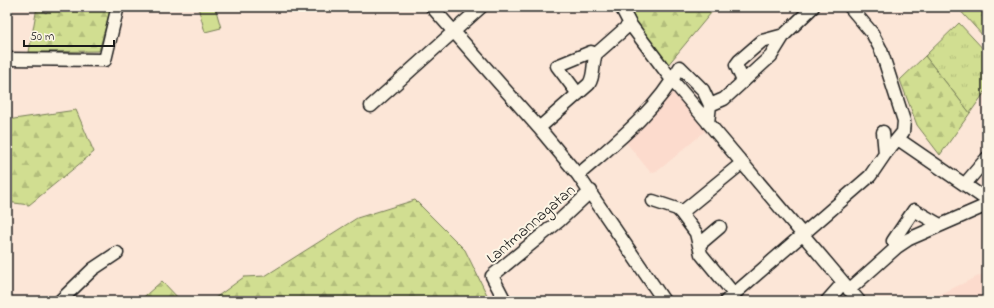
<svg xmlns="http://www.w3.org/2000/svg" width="994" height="308" font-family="'Indie Flower',sans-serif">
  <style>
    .built { fill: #fcdbcd }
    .grass { fill: url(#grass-tufts); stroke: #767d56 }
    .forest { fill: url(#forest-firs); stroke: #767d56 }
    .pitch { fill: #d1de91; stroke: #767d56 }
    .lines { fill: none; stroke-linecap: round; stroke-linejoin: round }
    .street-casing { stroke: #1c1c1c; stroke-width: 15 }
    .street { stroke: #fcf5e5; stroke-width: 12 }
    .labels { text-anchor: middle; stroke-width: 4; stroke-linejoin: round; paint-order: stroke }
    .street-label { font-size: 16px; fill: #1c1c1c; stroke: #fcf5e5 }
  </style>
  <defs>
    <pattern id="grass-tufts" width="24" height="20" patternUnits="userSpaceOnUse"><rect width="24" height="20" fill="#d1de91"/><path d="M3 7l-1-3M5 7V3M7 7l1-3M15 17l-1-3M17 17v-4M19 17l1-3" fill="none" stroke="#b3be7c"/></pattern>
    <pattern id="forest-firs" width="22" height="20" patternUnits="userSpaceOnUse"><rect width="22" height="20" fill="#d1de91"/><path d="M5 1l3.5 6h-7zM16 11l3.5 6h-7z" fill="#b3be7c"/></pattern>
  </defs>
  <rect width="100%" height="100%" fill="#fce6d7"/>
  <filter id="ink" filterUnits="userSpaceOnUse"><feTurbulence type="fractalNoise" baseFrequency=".025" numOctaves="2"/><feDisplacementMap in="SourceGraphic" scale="8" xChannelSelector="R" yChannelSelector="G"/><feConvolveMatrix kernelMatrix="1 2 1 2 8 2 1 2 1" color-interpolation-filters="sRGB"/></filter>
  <g filter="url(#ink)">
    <!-- built -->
    <path class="built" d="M 675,87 L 709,128 L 659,170 L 651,173 L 625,141 Z
      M 987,272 L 987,301 L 927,301 L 928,300 Z"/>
    <!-- grass -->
    <path class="grass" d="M 959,23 L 987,53 L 987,89 L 970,113 L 925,56 Z"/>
    <!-- forest -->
    <path class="forest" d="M 37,7 L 46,13 L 52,7 L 108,7 L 110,11 L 99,51 L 29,52 Z
      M 621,7 L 716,7 L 662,72 Z
      M 957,7 L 987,7 L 987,40 L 984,37 Z
      M 925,56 L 970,113 L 940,155 L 917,125 L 900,80 Z
      M 76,110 L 94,152 L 29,205 L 7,202 L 7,120 Z
      M 415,200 L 465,250 L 490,301 L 211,301 L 244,277 L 265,276 L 357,218 Z
      M 162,281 L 181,301 L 139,301 Z"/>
    <!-- pitch -->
    <path class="pitch" d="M 198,7 L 215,7 L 221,28 L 205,32 Z"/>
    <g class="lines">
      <!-- street casing -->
      <g class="street-casing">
        <path id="street" d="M 432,7 L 539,128 L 578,175 L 664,301
          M 621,7 L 630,24 L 672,80 L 859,301
          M 850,7 L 872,33 L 881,50 L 904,121 L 903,132 L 885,154
          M 7,59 L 105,60 L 117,10 L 116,7
          M 743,81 L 736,65 L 739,61 L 762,41 L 784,35
          M 578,94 L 557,66 L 591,52 L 596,54
          M 710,105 L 724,99 L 771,56 L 784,35 L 813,7
          M 371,106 L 481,7
          M 539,128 L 589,84 C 595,75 592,64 596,54 L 630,24
          M 898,139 L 987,200
          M 578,175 C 615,143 656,111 680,67 L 703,90 L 710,105 L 708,123
          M 965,184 L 987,158
          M 653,201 L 677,209 L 681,213 L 742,163
          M 681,213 L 696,233 L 701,254 L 734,294
          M 700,244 L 720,227
          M 897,247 L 893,241 L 914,210 L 940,225
          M 849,290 L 897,247 L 909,239 L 987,205
          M 60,301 L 93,269 L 117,253
          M 505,301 L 492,276 L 559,221 L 591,191
          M 726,301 L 870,176 L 885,154 L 883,132
          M 827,301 L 843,283"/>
      </g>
      <!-- street -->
      <use href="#street" class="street"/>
    </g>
  </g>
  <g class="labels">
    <!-- street labels -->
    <g class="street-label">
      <text transform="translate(530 223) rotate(-41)" y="6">Lantmannagatan</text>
    </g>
  </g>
  <!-- margin -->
  <rect width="994" height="308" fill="none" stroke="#fcf5e5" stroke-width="24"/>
  <rect x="12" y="12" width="970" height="284" fill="none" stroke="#1c1c1c" stroke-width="1.5" filter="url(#ink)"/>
  <!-- scale -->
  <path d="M24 40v6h90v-6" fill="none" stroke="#1c1c1c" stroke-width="2"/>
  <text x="30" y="40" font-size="12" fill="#1c1c1c" stroke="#fcf5e5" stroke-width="3" paint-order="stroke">50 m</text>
</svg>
